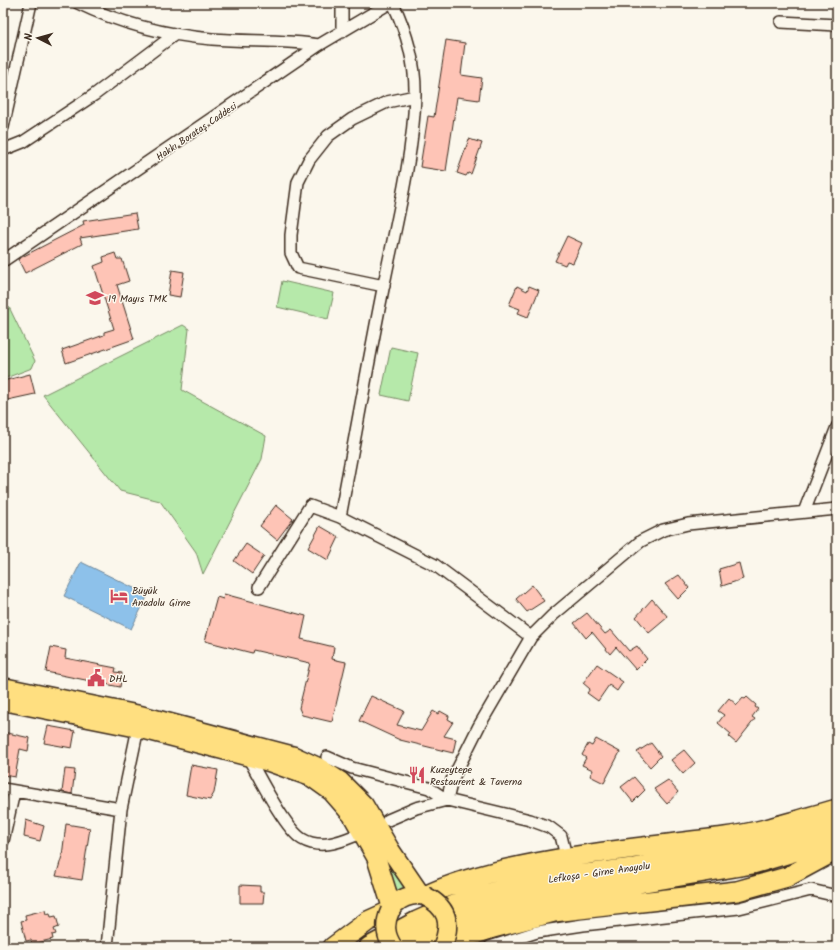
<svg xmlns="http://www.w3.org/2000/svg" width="840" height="950" font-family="Kalam,sans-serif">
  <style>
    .green { fill: #b6e9aa; stroke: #788a64 }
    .water { fill: #8dc1ea; stroke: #6c8598 }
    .building { fill: #fec4b6; stroke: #3b2a1e }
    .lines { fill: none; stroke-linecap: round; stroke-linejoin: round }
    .minor-casing { stroke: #3b2a1e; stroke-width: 14 }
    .primary-casing { stroke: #3b2a1e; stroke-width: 21 }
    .trunk-casing { stroke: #3b2a1e; stroke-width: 22 }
    .minor { stroke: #fbf7ec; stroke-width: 11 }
    .primary { stroke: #ffdf80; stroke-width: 18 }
    .trunk { stroke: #ffdf80; stroke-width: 19 }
    .primary-bridge-casing { stroke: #3b2a1e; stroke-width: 21; stroke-linecap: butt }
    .primary-bridge { stroke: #ffdf80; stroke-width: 18 }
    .labels { text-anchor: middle; stroke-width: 3; stroke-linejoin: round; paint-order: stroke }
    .street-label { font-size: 10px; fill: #3b2a1e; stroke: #fbf7ec }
    .poi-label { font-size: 10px; fill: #3b2a1e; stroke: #fbf7ec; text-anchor: start }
  </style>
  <rect width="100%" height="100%" fill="#fbf7ec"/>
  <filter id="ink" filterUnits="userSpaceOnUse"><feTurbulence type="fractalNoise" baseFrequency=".025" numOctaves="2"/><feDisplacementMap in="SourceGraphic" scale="8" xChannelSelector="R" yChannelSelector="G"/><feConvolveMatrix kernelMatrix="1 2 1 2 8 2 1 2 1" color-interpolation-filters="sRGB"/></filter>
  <g filter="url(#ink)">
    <!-- green -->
    <path class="green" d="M 282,281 L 334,293 L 328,319 L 277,307 Z
      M 3,304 L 9,307 L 35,361 L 32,368 L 3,379 Z
      M 183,325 L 189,329 L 182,390 L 266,436 L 262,459 L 203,574 L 196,552 L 160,501 L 120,491 L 43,395 Z
      M 391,347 L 418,353 L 408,401 L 381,395 Z
      M 385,854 L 412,891 L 393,900 Z"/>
    <!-- water -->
    <path class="water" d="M 81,562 L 148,595 L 131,629 L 64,596 Z"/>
    <!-- building -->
    <path class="building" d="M 446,40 L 465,43 L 461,75 L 482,78 L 479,100 L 457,97 L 446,171 L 420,167 L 428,116 L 434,117 Z
      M 469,139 L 482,143 L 471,174 L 468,173 L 466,176 L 457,173 Z
      M 135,213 L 138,229 L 80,238 L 82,244 L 25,273 L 18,259 L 84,225 L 83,221 Z
      M 567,236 L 582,243 L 573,263 L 567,261 L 565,265 L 555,261 Z
      M 115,253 L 117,259 L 122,259 L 129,281 L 117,285 L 134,339 L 66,363 L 62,350 L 104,335 L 104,332 L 114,329 L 94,266 L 104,262 L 103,257 Z
      M 172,270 L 184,272 L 180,297 L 168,295 Z
      M 517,286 L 527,291 L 529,286 L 539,290 L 528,317 L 518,313 L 520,309 L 509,305 Z
      M 30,374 L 35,394 L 3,401 L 3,381 Z
      M 276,505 L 293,519 L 277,540 L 260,526 Z
      M 320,526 L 339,537 L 328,560 L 308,548 Z
      M 246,544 L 264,556 L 252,574 L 234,561 Z
      M 739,563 L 743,579 L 722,586 L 719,569 Z
      M 679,575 L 689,588 L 678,599 L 665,584 Z
      M 532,585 L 544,601 L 527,612 L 516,599 Z
      M 224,594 L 306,616 L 301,639 L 334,647 L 332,659 L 346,662 L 332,722 L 302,715 L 299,708 L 310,663 L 253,650 L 252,653 L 205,641 L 217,597 L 223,599 Z
      M 652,599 L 668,617 L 649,633 L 636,617 Z
      M 587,613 L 605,634 L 611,630 L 629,651 L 637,646 L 647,659 L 636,670 L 616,647 L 610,654 L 592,632 L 586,638 L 574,623 Z
      M 51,647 L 66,650 L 65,658 L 116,668 L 115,672 L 122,673 L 120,687 L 46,672 Z
      M 597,664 L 623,682 L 617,691 L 609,685 L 598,701 L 587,693 L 590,689 L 583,683 Z
      M 371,696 L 404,711 L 397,725 L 421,731 L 433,711 L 438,714 L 440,711 L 449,716 L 448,719 L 453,722 L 444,736 L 456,739 L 453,753 L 400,740 L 359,721 Z
      M 747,697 L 756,705 L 755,707 L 758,709 L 752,717 L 755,719 L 736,743 L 729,737 L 731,734 L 718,723 L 724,715 L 718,711 L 729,698 L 737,705 L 743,698 L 745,699 Z
      M 48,726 L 75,731 L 72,748 L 44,743 Z
      M 3,732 L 30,738 L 28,751 L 20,749 L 15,777 L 3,775 Z
      M 596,739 L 620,752 L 604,783 L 590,776 L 593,770 L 582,765 L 586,758 L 582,755 L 588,744 L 592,746 Z
      M 651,743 L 661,756 L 650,767 L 637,752 Z
      M 684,750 L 695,763 L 683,774 L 671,760 Z
      M 191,765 L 218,770 L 214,793 L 210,800 L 186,795 Z
      M 65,769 L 75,770 L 72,794 L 62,792 Z
      M 634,777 L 645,790 L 633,802 L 621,787 Z
      M 668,780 L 678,792 L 667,804 L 654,789 Z
      M 26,820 L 44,826 L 40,841 L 24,837 Z
      M 66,824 L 90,828 L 82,880 L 56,876 L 62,856 Z
      M 240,885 L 260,886 L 260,892 L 264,892 L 263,903 L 240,903 Z
      M 45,910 L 46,914 L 50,913 L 51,917 L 56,916 L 59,927 L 54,929 L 56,934 L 52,935 L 53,939 L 32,944 L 31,940 L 26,941 L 21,921 L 26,920 L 25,915 Z"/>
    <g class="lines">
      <!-- minor casing -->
      <g class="minor-casing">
        <path id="minor" d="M 78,3 C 119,23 166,35 212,39 C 248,42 284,39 319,45
          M 781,22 L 837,25
          M 342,32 L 342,3
          M 3,127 L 31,3
          M 3,150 L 23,142 L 94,95 L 174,35
          M 3,261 L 319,45 L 390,3
          M 384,286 L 298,268 L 291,253 L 291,235 L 298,182 L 309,160 L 328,136 L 352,119 L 387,102 L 415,96
          M 804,512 L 837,427
          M 340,517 C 355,438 369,358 385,279 C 397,220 413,156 415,96 C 416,63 407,33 393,3
          M 259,587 L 310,506 L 340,517 L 435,565 L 531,637
          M 248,757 C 258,775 285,829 302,839 C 319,849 337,843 354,836
          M 327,757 L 352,768 L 429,788 L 447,800 L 530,820 L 549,827 L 561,836 L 566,856
          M 3,789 L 121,809
          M 447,800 L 452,780 L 479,726 L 531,637 L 553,615 L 641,541 L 663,530 L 688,524 L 837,509
          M 388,820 L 416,808 L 447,800
          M 3,841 L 14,792
          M 107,947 L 121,809 L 138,728
          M 490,947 L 537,932 L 583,925 L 739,908 L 811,890 L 837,896"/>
      </g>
      <!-- primary casing -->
      <g class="primary-casing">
        <path id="primary" d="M 3,687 L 140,715 L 294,756 L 318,767 L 340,781 L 364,805 L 391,851 L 421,895
          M 3,701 L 138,728 L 269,762 L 311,777 L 332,792 L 352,815 L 376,857 L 392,908
          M 390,911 C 397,898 412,893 425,896"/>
      </g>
      <!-- trunk casing -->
      <g class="trunk-casing">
        <path id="trunk" d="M 425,896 C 456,881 487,873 521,866 C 588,852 657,846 725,837 C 763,832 800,819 837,809
          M 443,945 L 493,928 L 554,912 L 737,891 L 787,877 L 837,850
          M 333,947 L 368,921 L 390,911
          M 369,947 L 417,921 L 467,899 L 539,880 L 633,868 L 751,848 L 837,823
          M 403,947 L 423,936 L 474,916 L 546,895 L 639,883 L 753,864 L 837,839"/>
      </g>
      <!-- minor -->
      <use href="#minor" class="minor"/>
      <!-- primary -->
      <use href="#primary" class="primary"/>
      <!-- trunk -->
      <use href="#trunk" class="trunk"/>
      <!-- primary-bridge casing -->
      <g class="primary-bridge-casing">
        <path id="primary-bridge" d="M 425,896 C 447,907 452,922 443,945
          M 390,911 C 384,924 385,935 393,947"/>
      </g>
      <!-- primary-bridge -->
      <use href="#primary-bridge" class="primary-bridge"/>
    </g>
  </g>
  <!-- icons -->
  <defs>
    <g id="school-bare" transform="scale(1.38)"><path d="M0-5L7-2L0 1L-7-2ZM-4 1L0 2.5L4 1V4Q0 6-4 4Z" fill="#d1495b" stroke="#fbf7ec" stroke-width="2.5" paint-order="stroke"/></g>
    <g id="hotel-bare" transform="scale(1.38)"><path d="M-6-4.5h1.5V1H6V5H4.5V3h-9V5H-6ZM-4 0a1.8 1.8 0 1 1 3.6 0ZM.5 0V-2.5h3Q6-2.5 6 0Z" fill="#d1495b" stroke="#fbf7ec" stroke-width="2.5" paint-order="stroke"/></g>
    <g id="civic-bare" transform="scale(1.38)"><path d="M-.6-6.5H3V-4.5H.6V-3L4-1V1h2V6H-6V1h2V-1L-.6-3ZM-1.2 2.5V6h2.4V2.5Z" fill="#d1495b" stroke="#fbf7ec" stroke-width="2.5" paint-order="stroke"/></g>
    <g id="restaurant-bare" transform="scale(1.38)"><path d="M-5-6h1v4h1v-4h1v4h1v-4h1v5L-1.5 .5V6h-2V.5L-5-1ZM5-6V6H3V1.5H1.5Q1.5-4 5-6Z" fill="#d1495b" stroke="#fbf7ec" stroke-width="2.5" paint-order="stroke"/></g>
  </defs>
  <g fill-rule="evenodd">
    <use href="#school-bare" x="95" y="298"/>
    <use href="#hotel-bare" x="119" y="596"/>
    <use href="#civic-bare" x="96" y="678"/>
    <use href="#restaurant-bare" x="417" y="775"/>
  </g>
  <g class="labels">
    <!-- street labels -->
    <g class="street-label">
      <text transform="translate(196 131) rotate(-34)" y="4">Hakkı Borataş Caddesi</text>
      <text transform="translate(599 872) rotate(-8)" y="4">Lefkoşa - Girne Anayolu</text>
    </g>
    <!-- poi labels -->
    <g class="poi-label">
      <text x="108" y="302">19 Mayıs TMK</text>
      <text x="132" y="594">Büyük<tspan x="132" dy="12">Anadolu Girne</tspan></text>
      <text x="109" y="682">DHL</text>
      <text x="430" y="773">Kuzeytepe<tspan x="430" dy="12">Restaurent &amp; Taverna</tspan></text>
    </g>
  </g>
  <!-- margin -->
  <rect width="840" height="950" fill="none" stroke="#fbf7ec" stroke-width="16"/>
  <rect x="8" y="8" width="824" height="934" fill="none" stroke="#3b2a1e" stroke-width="1.5" filter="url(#ink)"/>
  <!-- north arrow -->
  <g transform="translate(38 38) rotate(276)" stroke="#fbf7ec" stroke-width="3" paint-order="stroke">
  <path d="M0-3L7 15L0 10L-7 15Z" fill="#3b2a1e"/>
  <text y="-6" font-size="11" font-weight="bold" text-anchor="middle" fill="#3b2a1e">N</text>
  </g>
</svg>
